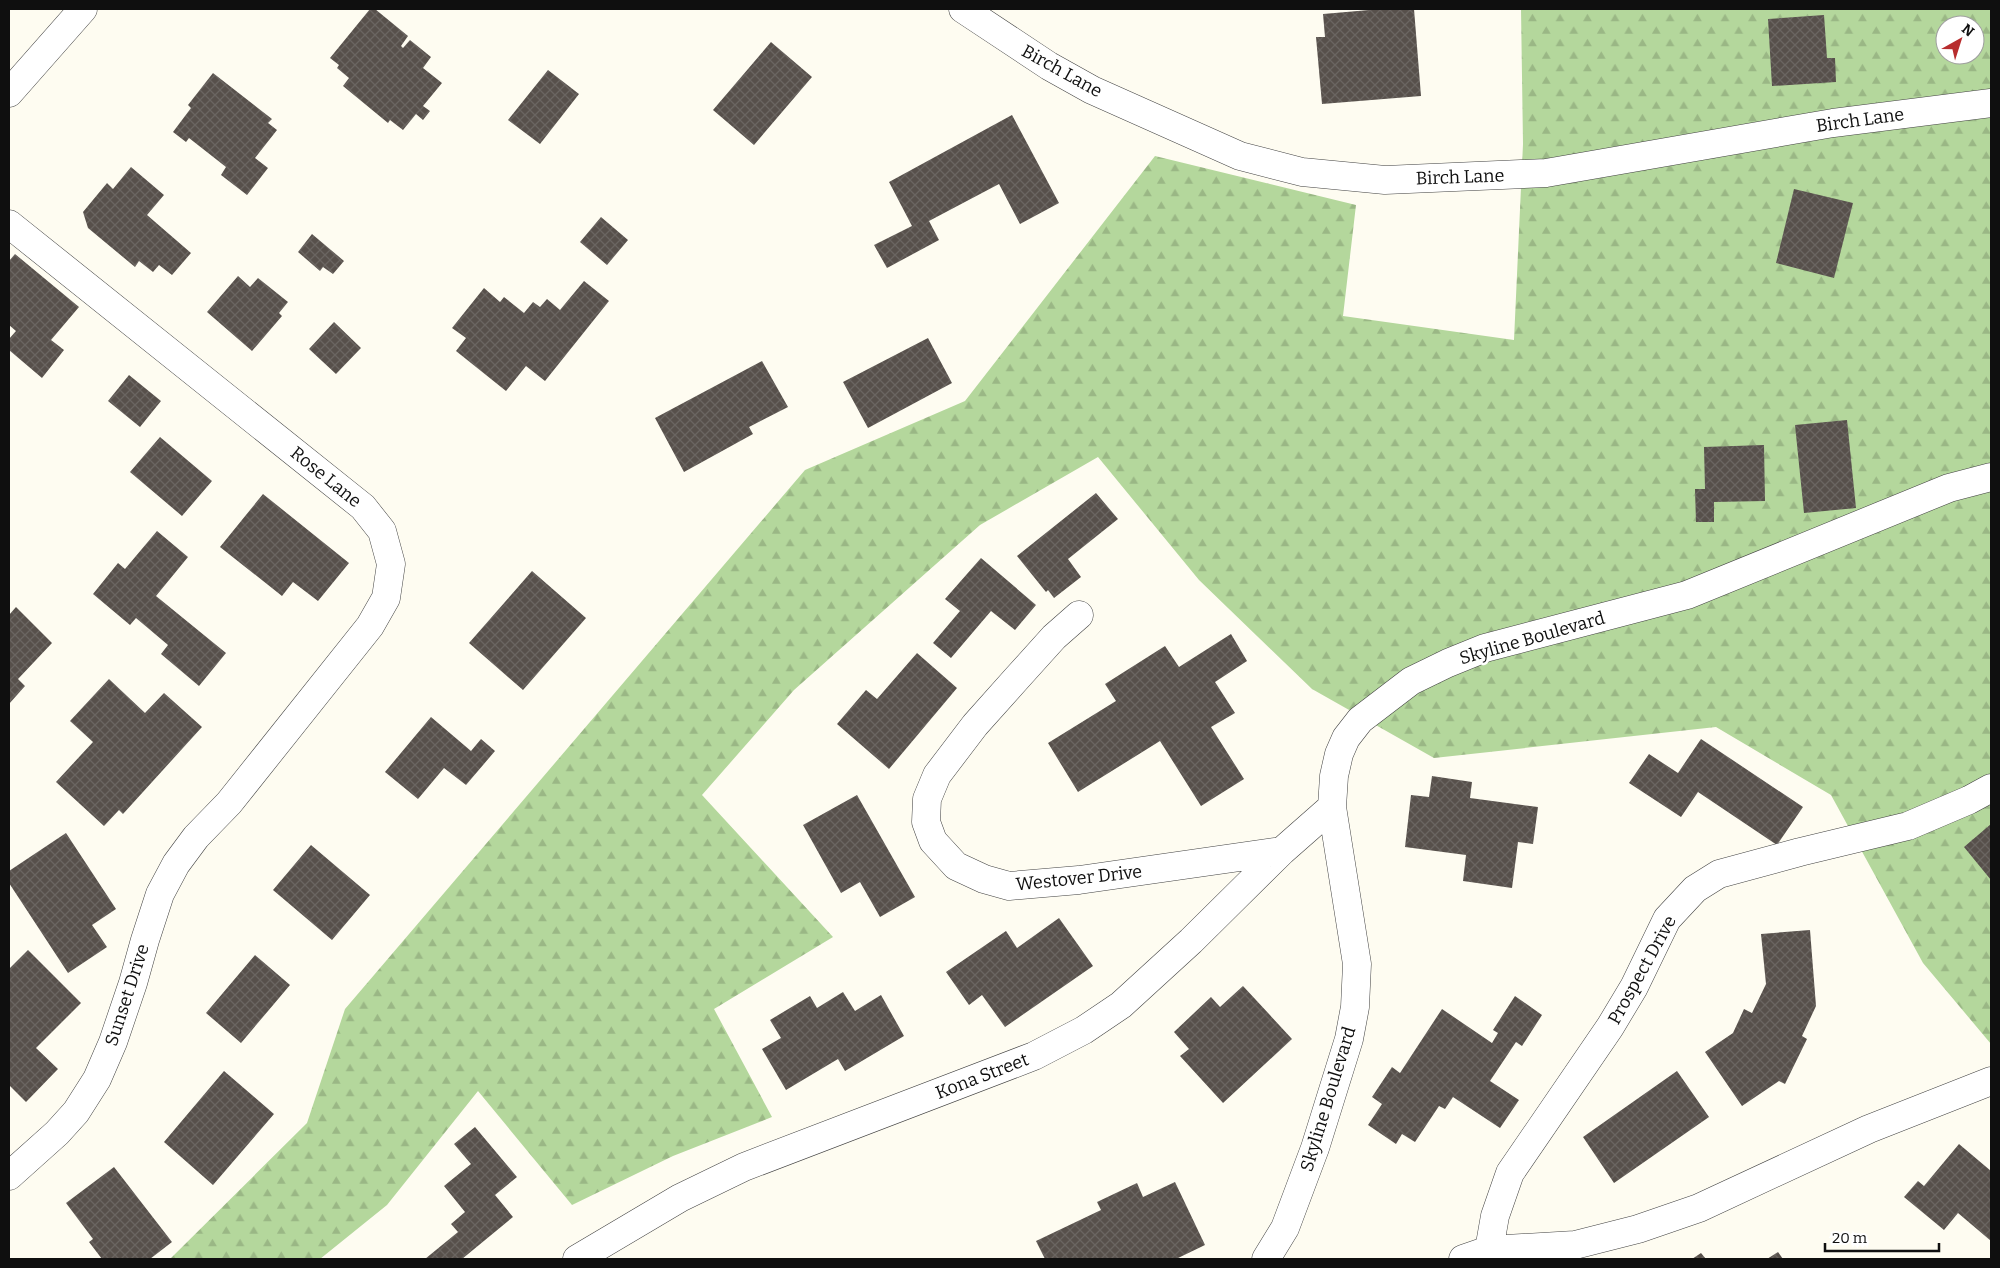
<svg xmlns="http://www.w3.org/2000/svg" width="2000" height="1268" font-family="Bitter,serif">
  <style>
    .forest { fill: url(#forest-firs); fill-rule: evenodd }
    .building { fill: url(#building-cross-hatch) }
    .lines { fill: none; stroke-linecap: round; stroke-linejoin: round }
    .street-casing { stroke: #424242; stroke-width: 29 }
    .street { stroke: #fff; stroke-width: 28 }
    .labels { text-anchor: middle; stroke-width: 5; stroke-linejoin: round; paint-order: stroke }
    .street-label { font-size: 18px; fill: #0f0f0f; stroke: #fff }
  </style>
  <defs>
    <pattern id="forest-firs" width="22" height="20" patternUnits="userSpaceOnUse" patternTransform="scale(1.25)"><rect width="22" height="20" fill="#b4d79c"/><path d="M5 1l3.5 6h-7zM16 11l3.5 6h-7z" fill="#9ab785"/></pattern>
    <pattern id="building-cross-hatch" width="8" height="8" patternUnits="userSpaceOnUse" patternTransform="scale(1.25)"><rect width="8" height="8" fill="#57504b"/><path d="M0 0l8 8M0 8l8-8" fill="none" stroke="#6a6561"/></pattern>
  </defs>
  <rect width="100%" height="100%" fill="#fefcf1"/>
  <!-- forest -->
  <path class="forest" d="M 1521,9 L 1991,9 L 1991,1044 L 1923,963 L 1831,795 L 1716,727 L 1434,758 L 1312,689 L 1199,580 L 1098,457 L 980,525 L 794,690 L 702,795 L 833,937 L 714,1009 L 772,1117 L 673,1156 L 572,1205 L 478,1091 L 387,1205 L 320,1259 L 170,1259 L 307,1123 L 345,1009 L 805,470 L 965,401 L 1155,156 L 1356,205 L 1343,316 L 1514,340 L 1523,144 ZM 1945,25 L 1975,25 L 1975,55 L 1945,55 Z"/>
  <!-- building -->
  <path class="building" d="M 370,9 L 375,9 L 408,36 L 401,46 L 403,48 L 410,40 L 431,57 L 423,68 L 442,83 L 423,106 L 430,111 L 423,120 L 416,114 L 403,130 L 390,120 L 388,123 L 343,86 L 349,78 L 337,68 L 339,65 L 330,58 Z
    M 1381,9 L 1414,9 L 1421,96 L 1322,104 L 1316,37 L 1325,37 L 1323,14 Z
    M 1824,15 L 1827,58 L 1835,58 L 1836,82 L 1772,86 L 1768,19 Z
    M 771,42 L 812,77 L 754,145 L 713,110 Z
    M 548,70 L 579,94 L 540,144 L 508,120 Z
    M 213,73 L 272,119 L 268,123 L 277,130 L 255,158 L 268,168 L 247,195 L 221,175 L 226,167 L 189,138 L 186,142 L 173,132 L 191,108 L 188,105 Z
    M 1012,115 L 1059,203 L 1020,224 L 999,184 L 929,221 L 939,240 L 887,268 L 874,245 L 912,226 L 889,182 Z
    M 131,167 L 164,195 L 147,215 L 191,253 L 172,275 L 159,265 L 153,272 L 139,261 L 135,267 L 88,228 L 83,212 L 107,183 L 113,189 Z
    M 1794,189 L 1853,203 L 1834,278 L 1776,263 Z
    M 601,217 L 628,240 L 607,265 L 580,242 Z
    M 312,234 L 344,261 L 333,274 L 323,267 L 320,271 L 298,252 Z
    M 15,254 L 79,307 L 51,340 L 64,350 L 42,378 L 9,350 L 9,339 L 16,331 L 9,325 L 9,261 Z
    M 238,276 L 250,287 L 258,278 L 288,302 L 279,313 L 282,316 L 252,351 L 207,312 Z
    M 584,281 L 609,301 L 545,381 L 526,366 L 506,391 L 456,351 L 466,338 L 452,328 L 484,288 L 500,302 L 504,297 L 524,313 L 533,302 L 540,307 L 547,299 L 560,310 Z
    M 334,322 L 361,348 L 336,374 L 309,349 Z
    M 928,338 L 952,383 L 868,428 L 843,382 Z
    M 762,361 L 788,407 L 749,427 L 753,434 L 684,472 L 655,418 Z
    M 129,375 L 161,401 L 140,427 L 108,401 Z
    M 1847,420 L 1856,508 L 1804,513 L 1795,425 Z
    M 160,437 L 212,481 L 182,516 L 130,472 Z
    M 1764,445 L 1765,501 L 1714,502 L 1714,522 L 1696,522 L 1695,489 L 1705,489 L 1704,447 Z
    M 1096,493 L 1118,519 L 1068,559 L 1081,577 L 1054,598 L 1048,590 L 1046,592 L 1017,556 Z
    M 263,494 L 349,563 L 318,601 L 293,582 L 282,596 L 220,547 Z
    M 157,531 L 188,557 L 156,596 L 226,653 L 199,686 L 161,654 L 168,645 L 136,618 L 130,625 L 93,594 L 118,563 L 125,569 Z
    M 981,558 L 1036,605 L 1015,630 L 991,611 L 951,658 L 933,643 L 960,611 L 945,599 Z
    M 532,571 L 586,618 L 523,690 L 469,643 Z
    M 16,607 L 52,643 L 18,679 L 25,686 L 9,704 L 9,615 Z
    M 1231,634 L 1247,661 L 1215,682 L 1235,713 L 1211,727 L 1244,779 L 1201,806 L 1160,741 L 1078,792 L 1048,743 L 1116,701 L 1105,684 L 1165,646 L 1179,667 Z
    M 917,653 L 957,688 L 889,769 L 837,724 L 866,690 L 877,699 Z
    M 109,679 L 145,713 L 164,693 L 202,727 L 123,814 L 119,810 L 104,826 L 56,782 L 93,742 L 70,721 Z
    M 431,717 L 471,751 L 481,739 L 495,751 L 466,785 L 444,768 L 418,799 L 385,772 Z
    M 1701,739 L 1803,807 L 1777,845 L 1698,792 L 1681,817 L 1629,783 L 1649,754 L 1678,773 Z
    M 1432,776 L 1472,782 L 1470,798 L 1538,807 L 1533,844 L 1518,842 L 1512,888 L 1463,881 L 1466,855 L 1405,847 L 1411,795 L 1429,797 Z
    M 857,795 L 915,897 L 880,917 L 860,882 L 841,893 L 803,825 Z
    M 1991,824 L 1991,880 L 1964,847 Z
    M 66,833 L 116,909 L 92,925 L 107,947 L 68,973 L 9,883 L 9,871 Z
    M 311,845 L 370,895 L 332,940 L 273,890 Z
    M 1059,918 L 1093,966 L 1005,1027 L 982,995 L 969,1005 L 946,972 L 1006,931 L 1017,948 Z
    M 1810,930 L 1816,1006 L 1802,1036 L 1807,1039 L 1785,1084 L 1779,1081 L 1742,1106 L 1705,1052 L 1733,1033 L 1744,1009 L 1752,1013 L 1766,984 L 1761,934 Z
    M 28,950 L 81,1003 L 36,1048 L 58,1069 L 26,1102 L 9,1085 L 9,969 Z
    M 255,955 L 290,985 L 241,1043 L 206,1013 Z
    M 1243,986 L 1292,1039 L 1223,1103 L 1180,1056 L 1189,1049 L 1174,1032 L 1211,997 L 1220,1007 Z
    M 843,992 L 855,1011 L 881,995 L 904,1036 L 845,1071 L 838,1059 L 786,1090 L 762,1049 L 781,1038 L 770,1020 L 810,996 L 817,1008 Z
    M 1515,996 L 1542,1015 L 1522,1046 L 1516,1042 L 1490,1081 L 1519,1100 L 1500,1128 L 1453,1097 L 1445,1109 L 1439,1106 L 1415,1142 L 1402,1134 L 1396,1144 L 1368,1125 L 1382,1104 L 1372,1097 L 1392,1067 L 1400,1073 L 1442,1009 L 1492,1043 L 1498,1033 L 1493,1030 Z
    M 224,1071 L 274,1114 L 213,1185 L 164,1142 Z
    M 1677,1071 L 1709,1117 L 1614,1183 L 1583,1137 Z
    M 475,1127 L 517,1177 L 495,1195 L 513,1217 L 462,1259 L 425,1259 L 458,1232 L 451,1224 L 465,1212 L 444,1186 L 471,1164 L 454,1144 Z
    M 1959,1144 L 1991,1171 L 1991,1241 L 1958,1213 L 1944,1230 L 1904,1197 L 1918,1181 L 1924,1186 Z
    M 114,1167 L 172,1242 L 150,1259 L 102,1259 L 89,1242 L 93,1239 L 66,1203 Z
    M 1175,1182 L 1205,1245 L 1176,1259 L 1045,1259 L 1036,1241 L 1101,1210 L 1097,1202 L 1137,1183 L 1143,1197 Z
    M 1778,1252 L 1783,1259 L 1767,1259 Z
    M 1701,1253 L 1706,1259 L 1692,1259 Z"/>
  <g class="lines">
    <!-- street casing -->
    <g class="street-casing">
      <path id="street" d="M 963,9 L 1049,66 L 1092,90 L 1240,156 L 1302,172 L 1385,180 L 1546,173 L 1833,123 L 1991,103
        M 9,93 L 83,9
        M 9,224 L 363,507 L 382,531 L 391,564 L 386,598 L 370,626 L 229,803 L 196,837 L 176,864 L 160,894 L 145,940 L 133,983 L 113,1042 L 97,1079 L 76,1112 L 57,1133 L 9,1176
        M 1079,615 L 1054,637 L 1017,678 L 975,725 L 937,775 L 927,799 L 926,822 L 933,841 L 956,866 L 984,879 L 1009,886 L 1079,880 L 1282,851
        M 1489,1250 L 1495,1216 L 1510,1173 L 1610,1027 L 1634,987 L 1667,919 L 1695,889 L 1719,874 L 1800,852 L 1908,826 L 1969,800 L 1991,788
        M 577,1259 L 680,1198 L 744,1167 L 1034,1056 L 1084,1030 L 1121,1005 L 1191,941 L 1282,851 L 1332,807
        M 1266,1259 L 1285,1228 L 1315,1148 L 1349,1039 L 1355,1007 L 1357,964 L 1332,807 L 1334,776 L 1339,754 L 1346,738 L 1360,720 L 1411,681 L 1448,663 L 1485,648 L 1687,595 L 1949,488 L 1991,477
        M 1463,1259 L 1489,1250 L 1575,1245 L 1638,1229 L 1699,1208 L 1869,1129 L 1991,1081"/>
    </g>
    <!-- street -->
    <use href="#street" class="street"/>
  </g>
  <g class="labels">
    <!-- street labels -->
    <g class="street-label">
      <text transform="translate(1062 71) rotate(29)" y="6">Birch Lane</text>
      <text transform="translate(1860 120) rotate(-8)" y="6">Birch Lane</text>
      <text transform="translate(1460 177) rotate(-2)" y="6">Birch Lane</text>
      <text transform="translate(326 477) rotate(39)" y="6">Rose Lane</text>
      <text transform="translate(1532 638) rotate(-16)" y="6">Skyline Boulevard</text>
      <text transform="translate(1079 878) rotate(-6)" y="6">Westover Drive</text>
      <text transform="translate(1642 970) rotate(-61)" y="6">Prospect Drive</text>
      <text transform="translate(127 995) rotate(-72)" y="6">Sunset Drive</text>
      <text transform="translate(982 1076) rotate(-21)" y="6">Kona Street</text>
      <text transform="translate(1328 1099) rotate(-73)" y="6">Skyline Boulevard</text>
    </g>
  </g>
  <!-- border -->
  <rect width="2000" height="1268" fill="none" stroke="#0f0f0f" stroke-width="20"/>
  <!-- north arrow -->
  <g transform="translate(1960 40) rotate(39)"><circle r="24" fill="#ffffff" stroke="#9f9f9f"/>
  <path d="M0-4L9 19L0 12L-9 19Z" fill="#b82d2e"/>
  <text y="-8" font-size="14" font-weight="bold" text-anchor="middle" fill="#0f0f0f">N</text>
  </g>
  <!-- scale -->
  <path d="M1825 1243v8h114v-8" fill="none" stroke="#0f0f0f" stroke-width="2.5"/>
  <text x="1832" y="1243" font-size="15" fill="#0f0f0f" stroke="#ffffff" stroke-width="4" paint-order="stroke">20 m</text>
</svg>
